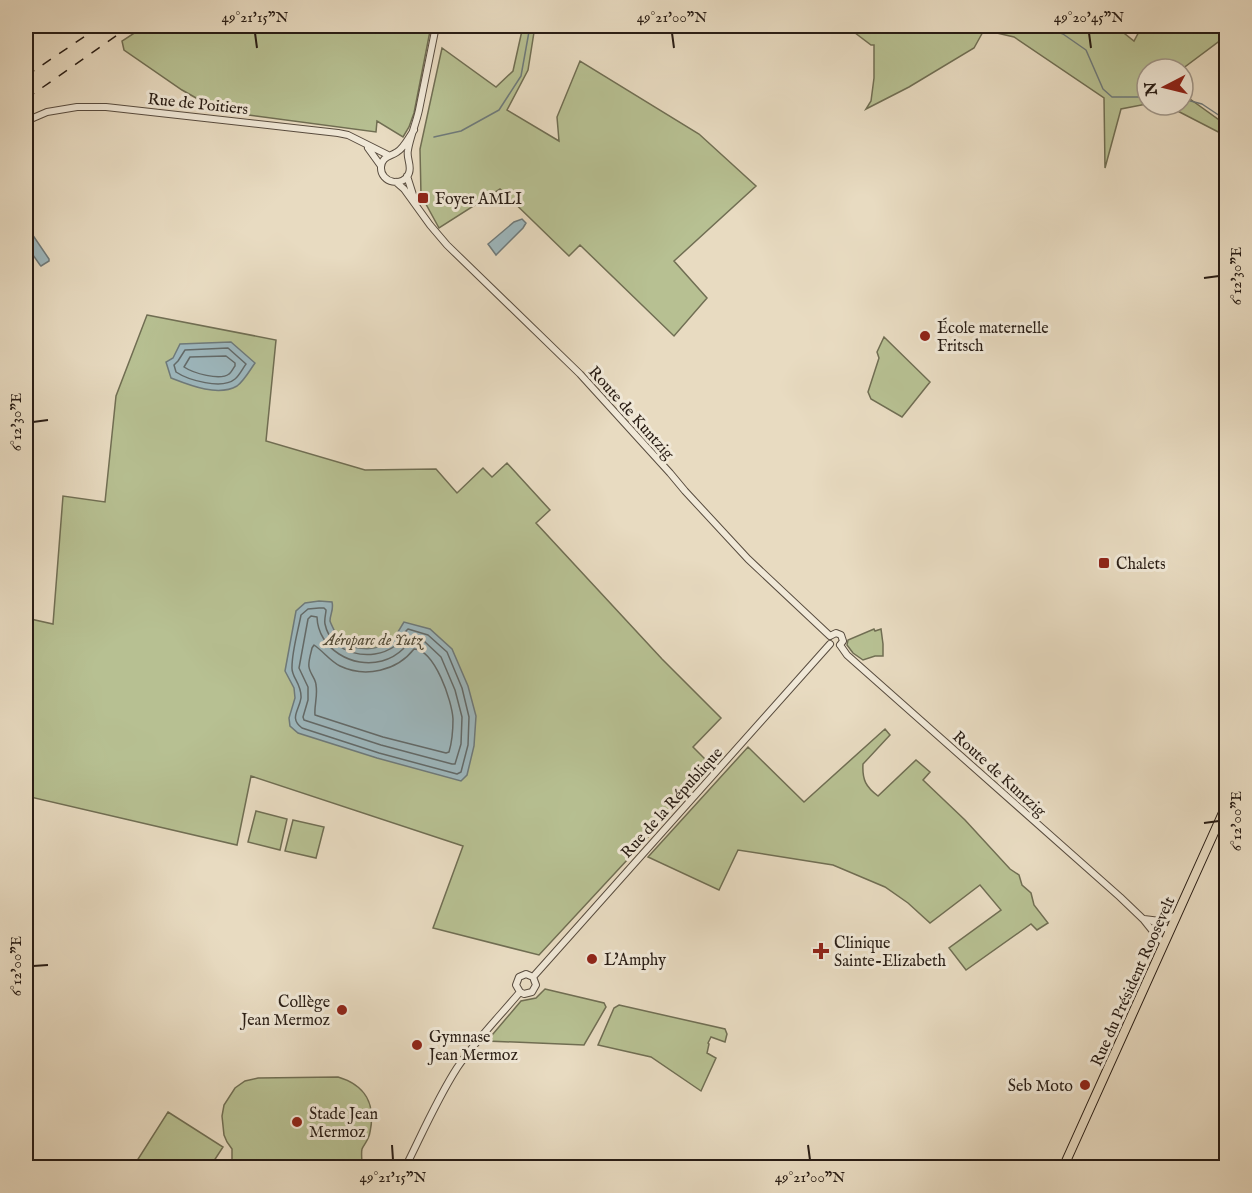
<svg xmlns="http://www.w3.org/2000/svg" width="1252" height="1193" font-family="'IM FELL English',serif">
  <style>
    .green { fill: #b7c092; stroke: #706e53; stroke-width: 1.5 }
    .water { fill: #9db8bf; stroke: #6e7a7b; stroke-width: 1.5 }
    .lines { fill: none; stroke-linecap: round; stroke-linejoin: round }
    .shore { stroke: #626a6a; stroke-width: 1.5 }
    .stream { stroke: #6e7a7b; stroke-width: 1.5 }
    .tertiary-casing { stroke: #584c3f; stroke-width: 8 }
    .primary-casing { stroke: #281c14; stroke-width: 10 }
    .tertiary { stroke: #f0e8d7; stroke-width: 6 }
    .primary { stroke: #e8dbc1; stroke-width: 8 }
    .rail { stroke: #281c14; stroke-width: 1.5; stroke-dasharray: 10 10; stroke-linecap: butt }
    .ticks { fill: none; stroke: #281c14; stroke-width: 2 }
    .poi-dot { fill: #8f2418; stroke: #f0e8d7; stroke-width: 2 }
    .labels { text-anchor: middle; stroke-width: 6; stroke-linejoin: round; paint-order: stroke }
    .street-label { font-size: 16px; fill: #281c14; stroke: #f0e8d7 }
    .poi-label { font-size: 16px; fill: #281c14; stroke: #f0e8d7; text-anchor: start }
    .park-label { font-size: 16px; font-style: italic; fill: #534d3a; stroke: #f0e8d7 }
    .neatline { fill: none; stroke: #281c14; stroke-width: 2 }
    .ticks-label { font-size: 15px; text-anchor: middle; fill: #281c14 }
  </style>
  <rect width="100%" height="100%" fill="#e8dbc1"/>
  <filter id="stains"><feTurbulence type="fractalNoise" baseFrequency=".00333" numOctaves="4"/><feColorMatrix values="0 0 0 0 .2 0 0 0 0 .09 0 0 0 0 .02 0 0 0 .5 -.17"/></filter>
  <radialGradient id="worn" r=".72"><stop offset=".6" stop-color="#630" stop-opacity="0"/><stop offset="1" stop-color="#630" stop-opacity=".3"/></radialGradient>
  <!-- green -->
  <path class="green" d="M 145,26 L 431,26 L 414,113 L 409,127 L 403,137 L 377,121 L 376,132 L 219,111 L 182,90 L 124,50 L 122,41 Z
    M 523,26 L 535,26 L 528,70 L 507,110 L 559,141 L 557,117 L 580,61 L 699,134 L 756,186 L 674,261 L 707,298 L 674,336 L 580,245 L 569,256 L 500,189 L 439,228 L 421,195 L 420,149 L 442,48 L 496,87 L 513,71 Z
    M 846,26 L 1115,26 L 1134,41 L 1142,26 L 1226,26 L 1226,36 L 1182,69 L 1147,69 L 1147,104 L 1121,109 L 1105,168 L 1104,98 L 1014,37 L 984,30 L 974,48 L 909,87 L 866,109 L 871,101 L 874,78 L 874,45 L 871,45 Z
    M 1183,94 L 1226,125 L 1226,136 L 1166,105 L 1183,105 Z
    M 147,315 L 276,340 L 266,441 L 365,470 L 436,469 L 457,493 L 483,468 L 492,477 L 507,463 L 550,510 L 536,523 L 662,659 L 721,718 L 693,747 L 708,762 L 673,808 L 641,845 L 539,955 L 433,928 L 463,846 L 251,776 L 237,845 L 26,796 L 26,618 L 53,624 L 63,496 L 105,502 L 116,396 Z
    M 884,337 L 930,382 L 902,417 L 871,399 L 868,392 L 879,358 L 877,352 Z
    M 874,629 L 875,631 L 881,629 L 883,644 L 883,656 L 875,656 L 863,660 L 853,653 L 847,645 L 848,640 Z
    M 885,729 L 890,735 L 863,764 C 862,780 866,787 878,796 L 916,760 L 930,772 L 923,780 L 965,820 L 1010,869 L 1019,875 L 1022,885 L 1031,893 L 1034,905 L 1048,923 L 1037,930 L 1031,924 L 966,970 L 949,948 L 1001,910 L 980,885 L 930,923 L 908,903 L 885,887 L 833,865 L 738,850 L 719,890 L 648,857 L 748,747 L 804,802 Z
    M 256,811 L 287,819 L 280,850 L 248,842 Z
    M 293,820 L 324,827 L 316,858 L 285,851 Z
    M 545,989 L 604,1003 L 606,1007 L 584,1045 L 487,1041 L 521,1001 L 536,998 Z
    M 619,1005 L 725,1029 L 727,1034 L 725,1042 L 711,1037 L 708,1043 L 709,1044 L 707,1053 L 716,1058 L 701,1091 L 651,1057 L 598,1045 L 614,1008 Z
    M 338,1077 C 365,1085 376,1104 370,1132 C 369,1140 364,1144 362,1149 C 361,1153 362,1160 362,1164 L 232,1165 L 232,1149 L 227,1142 L 224,1135 L 222,1116 L 224,1105 L 235,1088 L 245,1081 L 258,1078 Z
    M 168,1112 L 223,1147 L 210,1167 L 133,1167 Z"/>
  <!-- water -->
  <path class="water" d="M 522,219 L 526,223 L 523,228 L 496,255 L 488,244 L 514,222 Z
    M 30,231 L 49,259 L 49,261 L 41,266 L 40,265 L 26,245 L 26,234 Z
    M 231,342 L 255,363 C 250,370 244,381 237,386 C 218,397 189,385 171,378 L 166,362 L 173,358 L 180,344 Z
    M 319,601 L 332,602 C 334,610 330,614 330,621 C 331,624 334,630 336,634 C 346,651 375,653 391,641 C 396,637 400,628 404,622 L 430,629 L 452,649 L 468,686 L 476,716 L 474,746 L 467,775 L 461,781 L 377,758 L 298,733 L 290,726 L 289,718 L 295,698 L 294,688 L 285,671 L 296,611 L 305,603 Z"/>
  <g class="lines">
    <!-- shore -->
    <path class="shore" d="M 228,348 L 246,364 C 243,368 239,376 235,379 C 222,390 188,380 176,372 L 174,365 L 178,361 L 185,350 Z
      M 226,356 L 235,363 L 235,366 C 234,367 231,373 229,374 C 220,381 193,373 184,367 L 190,357 Z
      M 319,608 L 324,608 L 326,610 C 326,614 324,619 325,624 C 331,654 371,663 395,646 C 399,643 402,636 406,631 L 408,629 L 428,635 L 447,652 L 462,688 L 469,717 L 468,745 L 461,772 L 457,774 L 379,753 L 302,728 C 289,718 299,711 301,698 C 302,684 291,677 292,667 C 292,651 298,631 301,615 L 308,609 Z
      M 311,616 L 317,617 C 318,649 353,669 382,661 C 389,659 398,654 403,649 C 406,645 408,641 411,638 L 424,641 L 441,657 L 455,690 L 462,717 L 461,744 L 455,764 L 452,764 L 381,745 L 304,720 L 303,717 L 308,700 L 308,687 L 299,668 L 308,619 Z
      M 314,645 C 323,651 330,661 340,666 C 365,678 397,671 414,649 C 435,650 452,701 453,719 C 453,730 452,742 449,752 L 446,753 L 383,737 L 315,715 C 314,706 318,696 316,685 C 316,679 310,674 309,667 C 308,662 311,653 312,648 Z"/>
    <!-- stream -->
    <path class="stream" d="M 1042,26 L 1063,34 L 1086,50 L 1103,89 L 1112,97 L 1147,97
      M 1183,99 L 1202,104 L 1226,120
      M 434,137 L 461,131 L 499,110 L 521,76 L 530,26"/>
    <!-- tertiary casing -->
    <g class="tertiary-casing">
      <path id="tertiary" d="M 26,121 L 47,112 L 77,107 L 106,107 L 338,133 L 348,135 L 388,155
        M 414,130 C 409,137 404,148 397,152 C 390,157 382,156 381,167 C 380,183 404,188 409,173 C 412,165 406,158 408,150 C 410,137 416,124 419,110 L 436,26
        M 368,148 L 381,166
        M 407,176 L 414,198
        M 396,182 L 404,189 L 430,225 L 447,245 L 580,374 L 670,473 L 685,491 L 748,559 L 830,636
        M 830,636 L 836,633 L 841,635 L 843,641 L 840,645
        M 840,645 L 847,655 L 1120,897 L 1143,919 L 1159,939 L 1164,942
        M 1144,919 L 1160,921 L 1177,915
        M 1152,921 L 1170,931
        M 533,977 L 830,644
        M 520,992 L 516,985 L 519,977 L 526,974 L 533,977
        M 520,992 L 524,994 L 532,992 L 536,985 L 533,977
        M 405,1168 C 422,1134 437,1099 457,1068 C 476,1040 499,1017 520,992"/>
    </g>
    <!-- primary casing -->
    <g class="primary-casing">
      <path id="primary" d="M 1063,1168 L 1226,806"/>
    </g>
    <!-- tertiary -->
    <use href="#tertiary" class="tertiary"/>
    <!-- primary -->
    <use href="#primary" class="primary"/>
    <!-- rail -->
    <path class="rail" d="M 26,76 L 100,26
      M 26,99 L 130,26"/>
  </g>
  <!-- ticks -->
  <path class="ticks" d="M 255,33 L 257,48M 672,33 L 674,48M 1089,33 L 1091,48M 1204,278 L 1219,276M 33,422 L 48,420M 1204,823 L 1219,821M 33,966 L 48,965M 392,1145 L 393,1160M 808,1145 L 810,1160"/>
  <!-- markers -->
  <g class="poi-dot">
    <rect x="417" y="192" width="12" height="12" rx="3"/>
    <circle cx="925" cy="336" r="6"/>
    <rect x="1098" y="557" width="12" height="12" rx="3"/>
    <path d="M818 942h6v6h6v6h-6v6h-6v-6h-6v-6h6z"/>
    <circle cx="592" cy="959" r="6"/>
    <circle cx="342" cy="1010" r="6"/>
    <circle cx="417" cy="1045" r="6"/>
    <circle cx="1085" cy="1085" r="6"/>
    <circle cx="297" cy="1122" r="6"/>
  </g>
  <g class="labels">
    <!-- street labels -->
    <g class="street-label">
      <text transform="translate(198 103) rotate(6)" y="6">Rue de Poitiers</text>
      <text transform="translate(632 412) rotate(48)" y="6">Route de Kuntzig</text>
      <text transform="translate(1000 773) rotate(42)" y="6">Route de Kuntzig</text>
      <text transform="translate(671 802) rotate(-48)" y="6">Rue de la République</text>
      <text transform="translate(1132 981) rotate(-66)" y="6">Rue du Président Roosevelt</text>
    </g>
    <!-- poi labels -->
    <g class="poi-label">
      <text x="435" y="204">Foyer AMLI</text>
      <text x="937" y="333">École maternelle<tspan x="937" dy="18">Fritsch</tspan></text>
      <text x="1116" y="569">Chalets</text>
      <text x="834" y="948">Clinique<tspan x="834" dy="18">Sainte-Elizabeth</tspan></text>
      <text x="604" y="965">L'Amphy</text>
      <text x="330" y="1007" text-anchor="end">Collège<tspan x="330" dy="18">Jean Mermoz</tspan></text>
      <text x="429" y="1042">Gymnase<tspan x="429" dy="18">Jean Mermoz</tspan></text>
      <text x="1073" y="1091" text-anchor="end">Seb Moto</text>
      <text x="309" y="1119">Stade Jean<tspan x="309" dy="18">Mermoz</tspan></text>
    </g>
    <!-- park labels -->
    <g class="park-label">
      <text x="373" y="645">Aéroparc de Yutz</text>
    </g>
  </g>
  <!-- margin -->
  <rect width="1252" height="1193" fill="none" stroke="#e8dbc1" stroke-width="66"/>
  <!-- north arrow -->
  <g transform="translate(1165 87) rotate(263)"><circle r="28" fill="#f0e8d7" stroke="#a09689" stroke-width="1.5"/>
  <path d="M0-4.5L10 22L0 15L-10 22Z" fill="#8f2418"/>
  <text y="-9" font-size="16" font-weight="bold" text-anchor="middle" fill="#281c14">N</text>
  </g>
  <rect x="33" y="33" width="1186" height="1127" class="neatline"/>
  <g class="ticks-label">
    <text x="255" y="22">49°21'15"N</text>
    <text x="672" y="22">49°21'00"N</text>
    <text x="1089" y="22">49°20'45"N</text>
    <text transform="translate(1236 276) rotate(-90)" y="5">6°12'30"E</text>
    <text transform="translate(16 422) rotate(-90)" y="5">6°12'30"E</text>
    <text transform="translate(1236 821) rotate(-90)" y="5">6°12'00"E</text>
    <text transform="translate(16 966) rotate(-90)" y="5">6°12'00"E</text>
    <text x="393" y="1182">49°21'15"N</text>
    <text x="810" y="1182">49°21'00"N</text>
  </g>
  <rect width="100%" height="100%" filter="url(#stains)"/>
  <rect width="100%" height="100%" fill="url(#worn)"/>
</svg>
